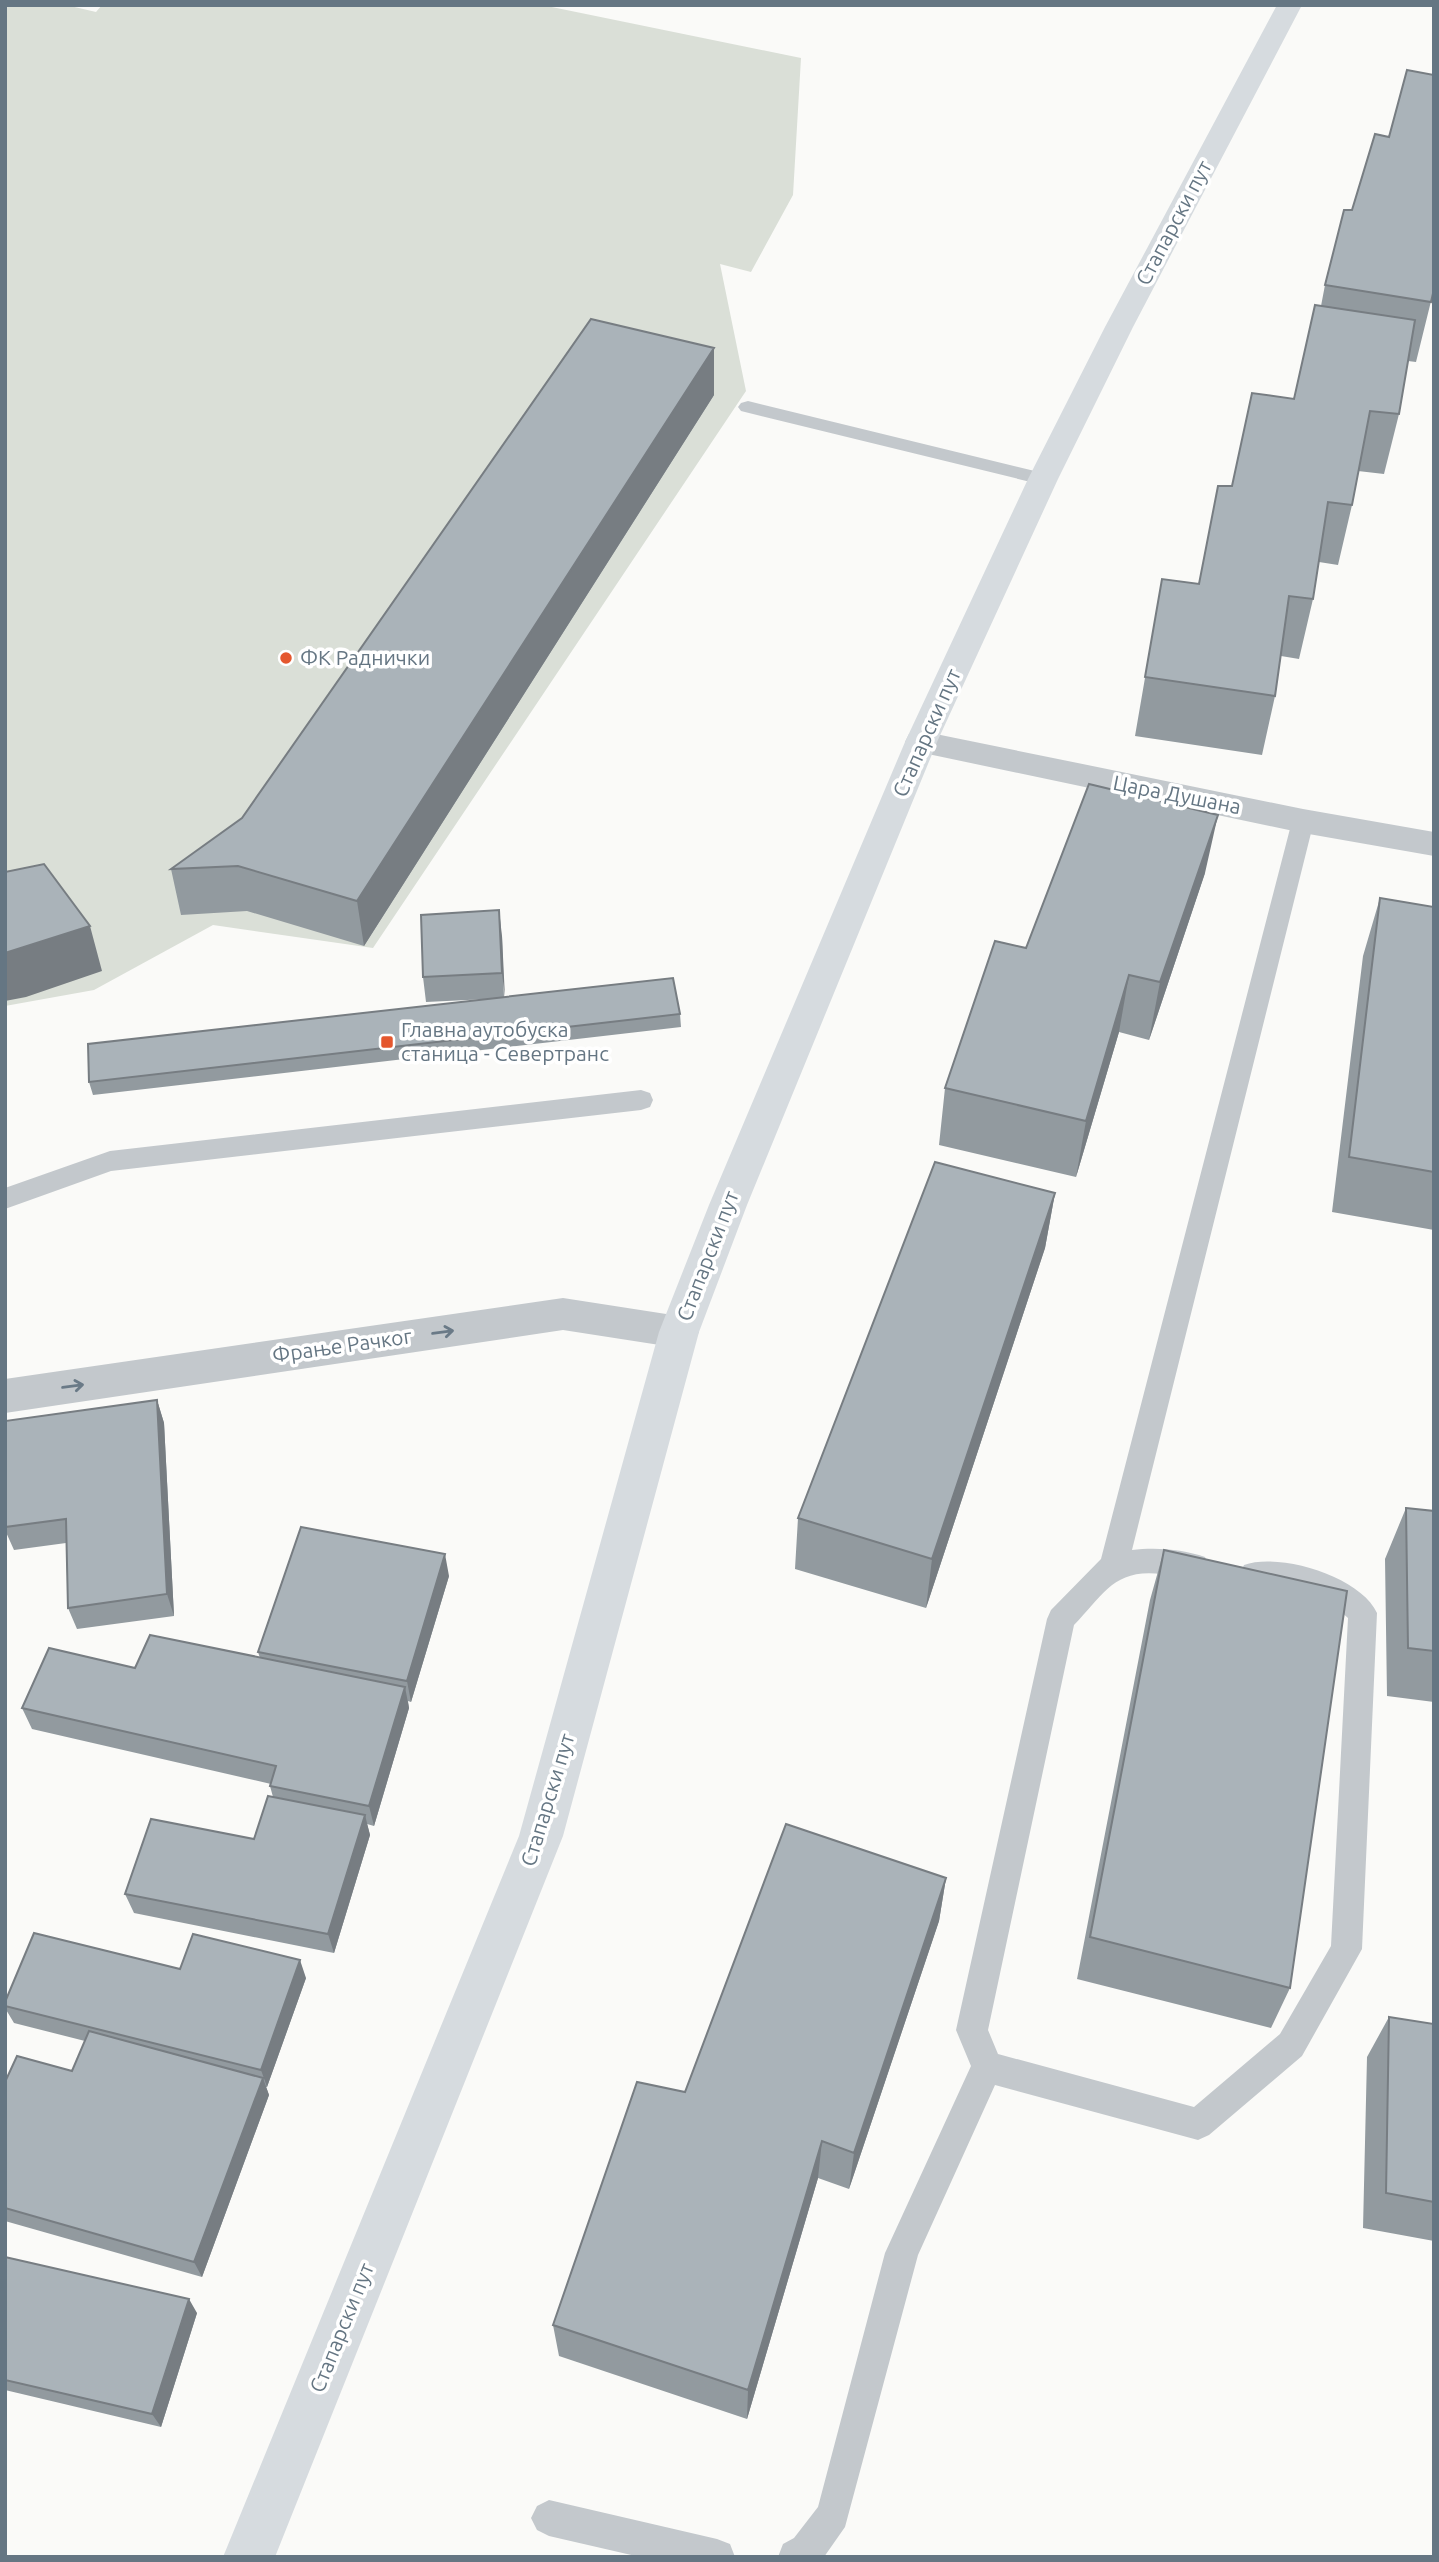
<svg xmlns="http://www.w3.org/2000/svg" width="1439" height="2562" font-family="Ubuntu,sans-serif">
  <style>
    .green { fill: #dadfd7 }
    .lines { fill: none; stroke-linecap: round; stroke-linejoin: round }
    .lane { fill: #c3c8cc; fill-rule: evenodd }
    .street { fill: #c3c8cc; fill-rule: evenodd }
    .secondary { fill: #d6dbdf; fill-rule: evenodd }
    .wall { fill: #929a9f }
    .shaded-wall { fill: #777d82 }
    .building { fill: #aab3b9; stroke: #777d82; stroke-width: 2 }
    .oneway { stroke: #6a7a87 }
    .poi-dot { fill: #e4572e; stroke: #fff; stroke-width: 2.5 }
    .labels { text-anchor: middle; stroke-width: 7; stroke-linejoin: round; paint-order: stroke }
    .street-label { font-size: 21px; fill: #657683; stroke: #fff }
    .poi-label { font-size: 21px; fill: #657683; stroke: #fff; text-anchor: start }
  </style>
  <rect width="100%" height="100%" fill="#fafaf8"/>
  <!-- green -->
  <path class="green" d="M 5,5 L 66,5 L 96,12 L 102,5 L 542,5 L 801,58 L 793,195 L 751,272 L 720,264 L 746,391 L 373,948 L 213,925 L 94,990 L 5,1006 Z"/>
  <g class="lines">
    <!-- lane -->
    <path class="lane" d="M 748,401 L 1043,473 L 1050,474 L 1053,479 L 1050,484 L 1043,485 L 741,411 L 738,407 L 741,403 Z
      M 1303,813 L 1311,815 L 1314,821 L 1132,1550 C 1155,1547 1183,1549 1205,1557 L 1209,1566 L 1205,1575 C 1191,1580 1177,1576 1162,1574 C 1114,1568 1104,1594 1074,1625 L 988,2030 L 998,2054 L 1194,2107 L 1280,2034 L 1331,1946 L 1348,1618 C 1311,1583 1285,1598 1244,1583 L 1240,1574 L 1244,1565 C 1280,1552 1361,1577 1377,1613 L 1362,1949 L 1302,2056 L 1209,2135 L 1198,2140 L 995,2085 L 918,2255 L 845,2527 L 824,2557 L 778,2557 L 783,2544 L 794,2538 L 818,2507 L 885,2253 L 971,2066 L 956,2030 L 1047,1619 L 1051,1610 L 1101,1559 L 1292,821 L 1295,815 Z
      M 641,1090 L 650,1093 L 653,1100 L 650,1107 L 641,1110 L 111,1171 L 5,1209 L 5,1188 L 110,1151 Z
      M 549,2500 L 717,2539 L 730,2544 L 735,2557 L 640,2557 L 549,2536 L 537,2530 L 531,2518 L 537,2506 Z"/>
    <!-- street -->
    <path class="street" d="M 921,731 L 1303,809 L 1434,832 L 1434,856 L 1303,833 L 909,750 L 905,742 L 909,734 Z
      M 563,1298 L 679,1316 L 693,1321 L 699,1332 L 693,1343 L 679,1348 L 563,1330 L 5,1413 L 5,1379 Z"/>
    <!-- secondary -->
    <path class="secondary" d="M 1277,5 L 1302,5 L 1133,327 L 1058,479 L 937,742 L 747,1205 L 699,1332 L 563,1836 L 275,2557 L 223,2557 L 519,1836 L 659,1332 L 709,1205 L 905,742 L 1028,479 L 1105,327 Z"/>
  </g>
  <!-- wall -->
  <path class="wall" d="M 1325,285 L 1434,289 L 1416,362 L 1408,361 L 1399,414 L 1384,474 L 1358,471 L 1352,505 L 1338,565 L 1319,562 L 1313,599 L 1299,659 L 1281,656 L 1275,696 L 1262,755 L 1135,736 L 1162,579 L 1199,584 L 1232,486 L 1294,399 L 1321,306 Z
    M 714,348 L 714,395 L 364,946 L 247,911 L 181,915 L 171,869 L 242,818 Z
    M 1205,873 L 1149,1040 L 1119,1032 L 1076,1177 L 939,1145 L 945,1088 L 1026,948 Z
    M 1380,898 L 1434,907 L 1434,1230 L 1332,1212 L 1363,956 Z
    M 502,936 L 504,997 L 680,1014 L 681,1027 L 93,1095 L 89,1082 L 488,999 L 426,1002 L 423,977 Z
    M 1055,1193 L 1045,1248 L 926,1608 L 795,1569 L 798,1518 Z
    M 157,1400 L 164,1423 L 174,1616 L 77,1629 L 68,1608 L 66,1543 L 14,1550 L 5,1530 L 5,1421 Z
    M 1406,1508 L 1434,1511 L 1434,1702 L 1387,1696 L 1385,1559 Z
    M 1164,1550 L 1290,1988 L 1271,2028 L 1077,1979 L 1150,1600 Z
    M 449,1576 L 411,1702 L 408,1701 L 409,1708 L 374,1826 L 367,1824 L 370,1835 L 334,1953 L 134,1913 L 125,1894 L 254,1839 L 273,1797 L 270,1786 L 271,1784 L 32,1729 L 22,1708 L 135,1668 L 260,1658 L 258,1652 Z
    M 946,1878 L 939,1921 L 849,2189 L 818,2178 L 747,2419 L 559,2356 L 553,2325 L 685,2092 Z
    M 180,1969 L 306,1978 L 267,2087 L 266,2087 L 269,2095 L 202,2277 L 5,2221 L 5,2082 L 72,2071 L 85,2041 L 14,2023 L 5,2008 L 5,2002 Z
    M 1389,2017 L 1434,2024 L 1434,2241 L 1363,2228 L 1367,2057 Z
    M 5,2257 L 197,2313 L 161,2427 L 5,2390 Z"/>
  <!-- shaded-wall -->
  <path class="shaded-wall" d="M 714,348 L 714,395 L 364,946 L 357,901 Z
    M 1218,815 L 1205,873 L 1149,1040 L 1160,982 Z
    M 499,910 L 502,936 L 505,998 L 502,973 Z
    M 90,926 L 102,971 L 26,997 L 5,1001 L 5,953 Z
    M 1129,975 L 1119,1032 L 1076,1177 L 1086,1121 Z
    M 1055,1193 L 1045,1248 L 926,1608 L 932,1559 Z
    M 157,1400 L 164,1423 L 174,1616 L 167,1594 Z
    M 445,1554 L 449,1576 L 411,1702 L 407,1681 Z
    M 405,1687 L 409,1708 L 374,1826 L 369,1806 Z
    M 365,1815 L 370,1835 L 334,1953 L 328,1934 Z
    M 946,1878 L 939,1921 L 849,2189 L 854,2153 Z
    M 300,1960 L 306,1978 L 267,2087 L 261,2070 Z
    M 263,2078 L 269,2095 L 202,2277 L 194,2262 Z
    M 822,2141 L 818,2178 L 747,2419 L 748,2390 Z
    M 189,2299 L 197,2313 L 161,2427 L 152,2414 Z"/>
  <!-- building -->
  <path class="building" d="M 1407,70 L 1434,75 L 1434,289 L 1431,302 L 1325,285 L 1344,210 L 1352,210 L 1375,134 L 1389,137 Z
    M 1315,305 L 1415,320 L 1399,414 L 1370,411 L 1352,505 L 1328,502 L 1313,599 L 1289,596 L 1275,696 L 1145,677 L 1162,579 L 1199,584 L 1218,486 L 1232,486 L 1252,393 L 1294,399 Z
    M 591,319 L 714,348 L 357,901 L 238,866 L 171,869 L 242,818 Z
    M 1089,784 L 1218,815 L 1160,982 L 1129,975 L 1086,1121 L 945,1088 L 995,941 L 1026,948 Z
    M 44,864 L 90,926 L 5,953 L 5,872 Z
    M 1380,898 L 1434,907 L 1434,1172 L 1349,1157 Z
    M 499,910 L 502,973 L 423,977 L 421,915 Z
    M 673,978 L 680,1014 L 89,1082 L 88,1044 Z
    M 935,1162 L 1055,1193 L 932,1559 L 798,1518 Z
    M 157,1400 L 167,1594 L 68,1608 L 66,1519 L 5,1527 L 5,1421 Z
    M 1406,1508 L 1434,1511 L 1434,1651 L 1408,1648 Z
    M 301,1527 L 445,1554 L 407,1681 L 258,1652 Z
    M 1164,1550 L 1347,1591 L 1290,1988 L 1090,1937 Z
    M 150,1635 L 405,1687 L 369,1806 L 270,1786 L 276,1766 L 22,1708 L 49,1648 L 135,1668 Z
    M 268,1796 L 365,1815 L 328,1934 L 125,1894 L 151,1819 L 254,1839 Z
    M 786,1824 L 946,1878 L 854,2153 L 822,2141 L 748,2390 L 553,2325 L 637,2082 L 685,2092 Z
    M 34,1933 L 180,1969 L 193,1934 L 300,1960 L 261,2070 L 5,2006 L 5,2002 Z
    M 1389,2017 L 1434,2024 L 1434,2202 L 1386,2193 Z
    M 89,2031 L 263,2078 L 194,2262 L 5,2208 L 5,2082 L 17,2056 L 72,2071 Z
    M 5,2257 L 189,2299 L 152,2414 L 5,2380 Z"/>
  <!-- one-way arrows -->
  <defs><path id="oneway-shaft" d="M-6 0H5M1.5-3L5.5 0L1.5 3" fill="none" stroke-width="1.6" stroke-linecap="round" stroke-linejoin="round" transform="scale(1.75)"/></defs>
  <g class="oneway">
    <use href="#oneway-shaft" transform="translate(443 1332) rotate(-8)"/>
    <use href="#oneway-shaft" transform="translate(73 1386) rotate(-8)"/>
  </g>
  <!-- markers -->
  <g class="poi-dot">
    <circle cx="286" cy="658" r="7"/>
    <rect x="380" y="1035" width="14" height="14" rx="3.5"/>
  </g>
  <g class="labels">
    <!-- street labels -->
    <g class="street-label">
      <text transform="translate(1174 223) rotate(-62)" y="7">Стапарски пут</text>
      <text transform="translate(927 733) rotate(-66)" y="7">Стапарски пут</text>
      <text transform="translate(1177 795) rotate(11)" y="7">Цара Душана</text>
      <text transform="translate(708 1256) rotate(-69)" y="7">Стапарски пут</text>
      <text transform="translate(342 1346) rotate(-8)" y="7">Фрање Рачког</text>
      <text transform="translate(548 1800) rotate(-73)" y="7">Стапарски пут</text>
      <text transform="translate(342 2328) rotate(-68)" y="7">Стапарски пут</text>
    </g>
    <!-- poi labels -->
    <g class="poi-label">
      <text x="300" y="665">ФК Раднички</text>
      <text x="401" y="1037">Главна аутобуска<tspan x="401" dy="24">станица - Севертранс</tspan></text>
    </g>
  </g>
  <!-- border -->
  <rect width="1439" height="2562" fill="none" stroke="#657683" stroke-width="14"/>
</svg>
